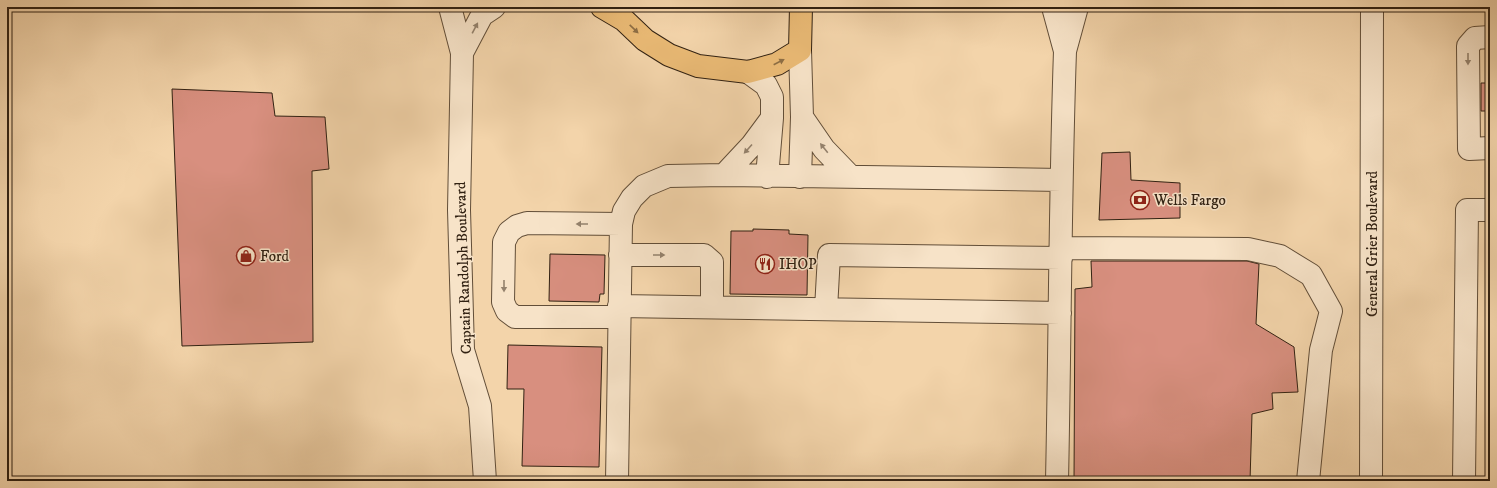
<svg xmlns="http://www.w3.org/2000/svg" width="1497" height="488" font-family="'IM FELL DW Pica',serif">
  <style>
    .building { fill: #d88f7f; stroke: #312112 }
    .lines { fill: none; stroke-linecap: round; stroke-linejoin: round }
    .minor-casing { stroke: #624e38; stroke-width: 24 }
    .highway-casing { stroke: #312112; stroke-width: 24 }
    .minor { stroke: #f7e3c8; stroke-width: 22 }
    .highway { stroke: #eaba75; stroke-width: 22 }
    .oneway { fill: #94826d }
    .oneway2 { fill: #8e6e44 }
    .labels { text-anchor: middle; stroke-width: 3; stroke-linejoin: round; paint-order: stroke }
    .poi-label { font-size: 15px; fill: #312112; stroke: #f7e3c8; text-anchor: start }
    .street-label { font-size: 15px; fill: #312112; stroke: #f7e3c8 }
  </style>
  <rect width="100%" height="100%" fill="#f3d4aa"/>
  <filter id="stains"><feTurbulence type="fractalNoise" baseFrequency=".005" numOctaves="4"/><feColorMatrix values="0 0 0 0 .2 0 0 0 0 .09 0 0 0 0 .02 0 0 0 .5 -.17"/></filter>
  <radialGradient id="worn" r=".72"><stop offset=".6" stop-color="#630" stop-opacity="0"/><stop offset="1" stop-color="#630" stop-opacity=".3"/></radialGradient>
  <!-- building -->
  <path class="building" d="M 1481,83 L 1490,83 L 1490,111 L 1481,111 Z
    M 172,89 L 272,93 L 275,116 L 325,117 L 329,169 L 312,171 L 313,342 L 182,346 Z
    M 1130,152 L 1131,180 L 1180,183 L 1180,218 L 1099,220 L 1102,153 Z
    M 753,229 L 789,230 L 789,234 L 808,235 L 807,295 L 730,294 L 731,231 L 753,231 Z
    M 550,254 L 605,255 L 604,294 L 600,294 L 599,302 L 549,301 Z
    M 1091,261 L 1247,261 L 1259,264 L 1256,324 L 1294,347 L 1298,392 L 1272,393 L 1273,409 L 1252,414 L 1250,481 L 1074,481 L 1075,289 L 1092,287 Z
    M 508,345 L 602,347 L 599,467 L 522,466 L 524,389 L 507,389 Z"/>
  <g class="lines">
    <!-- minor casing -->
    <g class="minor-casing">
      <path id="minor" d="M 450,7 L 462,53 L 459,210 L 463,350 L 480,406 L 485,481
        M 1053,7 L 1065,51 L 1077,7
        M 1490,37 L 1475,38 L 1468,46 L 1469,149 L 1490,148
        M 800,50 L 802,117 L 800,177
        M 462,53 L 482,15 L 494,7
        M 802,117 L 824,149 L 850,176
        M 724,175 L 752,145 L 772,118 L 772,97 L 766,85 L 748,72
        M 767,177 L 772,118
        M 1062,248 L 1248,249 L 1280,256 L 1311,275 L 1331,311 L 1321,350 L 1308,481
        M 620,255 L 704,255 L 712,262 L 712,307
        M 619,306 L 1060,313
        M 826,309 L 829,255 L 1061,258
        M 619,317 L 515,317 L 507,311 L 503,302 L 504,242 L 509,232 L 517,226 L 527,223 L 621,224
        M 617,481 L 621,224 L 624,211 L 632,198 L 644,186 L 668,176 L 724,175 L 1061,180
        M 1057,481 C 1060,338 1060,195 1065,51
        M 1371,481 L 1372,7
        M 1464,481 L 1467,210 L 1490,210"/>
    </g>
    <!-- highway casing -->
    <g class="highway-casing">
      <path id="highway" d="M 602,7 L 624,20 L 645,40 L 669,55 L 698,66 L 748,72 L 777,64 L 800,50 L 801,7"/>
    </g>
    <!-- minor -->
    <use href="#minor" class="minor"/>
    <!-- highway -->
    <use href="#highway" class="highway"/>
  </g>
  <!-- one-way arrows -->
  <defs><path id="oneway-solid" d="M-6-.8H1V-3.2L6.5 0L1 3.2V.8H-6Z"/></defs>
  <g class="oneway">
    <use href="#oneway-solid" transform="translate(475 28) rotate(-62)"/>
    <use href="#oneway-solid" transform="translate(1468 59) rotate(90)"/>
    <use href="#oneway-solid" transform="translate(824 148) rotate(-129)"/>
    <use href="#oneway-solid" transform="translate(748 149) rotate(132)"/>
    <use href="#oneway-solid" transform="translate(582 224) rotate(-180)"/>
    <use href="#oneway-solid" transform="translate(659 255)"/>
    <use href="#oneway-solid" transform="translate(504 286) rotate(90)"/>
  </g>
  <g class="oneway2">
    <use href="#oneway-solid" transform="translate(634 29) rotate(44)"/>
    <use href="#oneway-solid" transform="translate(779 62) rotate(-27)"/>
  </g>
  <!-- icons -->
  <defs>
    <g id="bank-ring" transform="scale(1)"><circle r="9.5" fill="#f7e3c8" stroke="#8f2418" stroke-width="1.5"/><path d="M-6-4H6V4H-6ZM0-2.3a2.3 2.3 0 1 0 0 4.6a2.3 2.3 0 1 0 0-4.6Z" fill="#8f2418"/></g>
    <g id="shop-ring" transform="scale(1)"><circle r="9.5" fill="#f7e3c8" stroke="#8f2418" stroke-width="1.5"/><path d="M-5-2.5h2.3a2.7 3.5 0 0 1 5.4 0H5L5.5 6h-11ZM-1.5-2.5h3a1.5 2.3 0 0 0-3 0Z" fill="#8f2418"/></g>
    <g id="restaurant-ring" transform="scale(1)"><circle r="9.5" fill="#f7e3c8" stroke="#8f2418" stroke-width="1.5"/><path d="M-5-6h1v4h1v-4h1v4h1v-4h1v5L-1.5 .5V6h-2V.5L-5-1ZM5-6V6H3V1.5H1.5Q1.5-4 5-6Z" fill="#8f2418"/></g>
  </defs>
  <g fill-rule="evenodd">
    <use href="#bank-ring" x="1140" y="200"/>
    <use href="#shop-ring" x="246" y="256"/>
    <use href="#restaurant-ring" x="765" y="264"/>
  </g>
  <g class="labels">
    <!-- poi labels -->
    <g class="poi-label">
      <text x="1154" y="205">Wells Fargo</text>
      <text x="260" y="261">Ford</text>
      <text x="779" y="269">IHOP</text>
    </g>
    <!-- street labels -->
    <g class="street-label">
      <text transform="translate(1372 244) rotate(-90)" y="5">General Grier Boulevard</text>
      <text transform="translate(463 268) rotate(-92)" y="5">Captain Randolph Boulevard</text>
    </g>
  </g>
  <!-- margin -->
  <rect width="1497" height="488" fill="none" stroke="#f3d4aa" stroke-width="24"/>
  <rect x="8" y="8" width="1481" height="472" fill="none" stroke="#312112" stroke-width="2"/>
  <rect x="12" y="12" width="1473" height="464" fill="none" stroke="#312112"/>
  <rect width="100%" height="100%" filter="url(#stains)"/>
  <rect width="100%" height="100%" fill="url(#worn)"/>
</svg>
